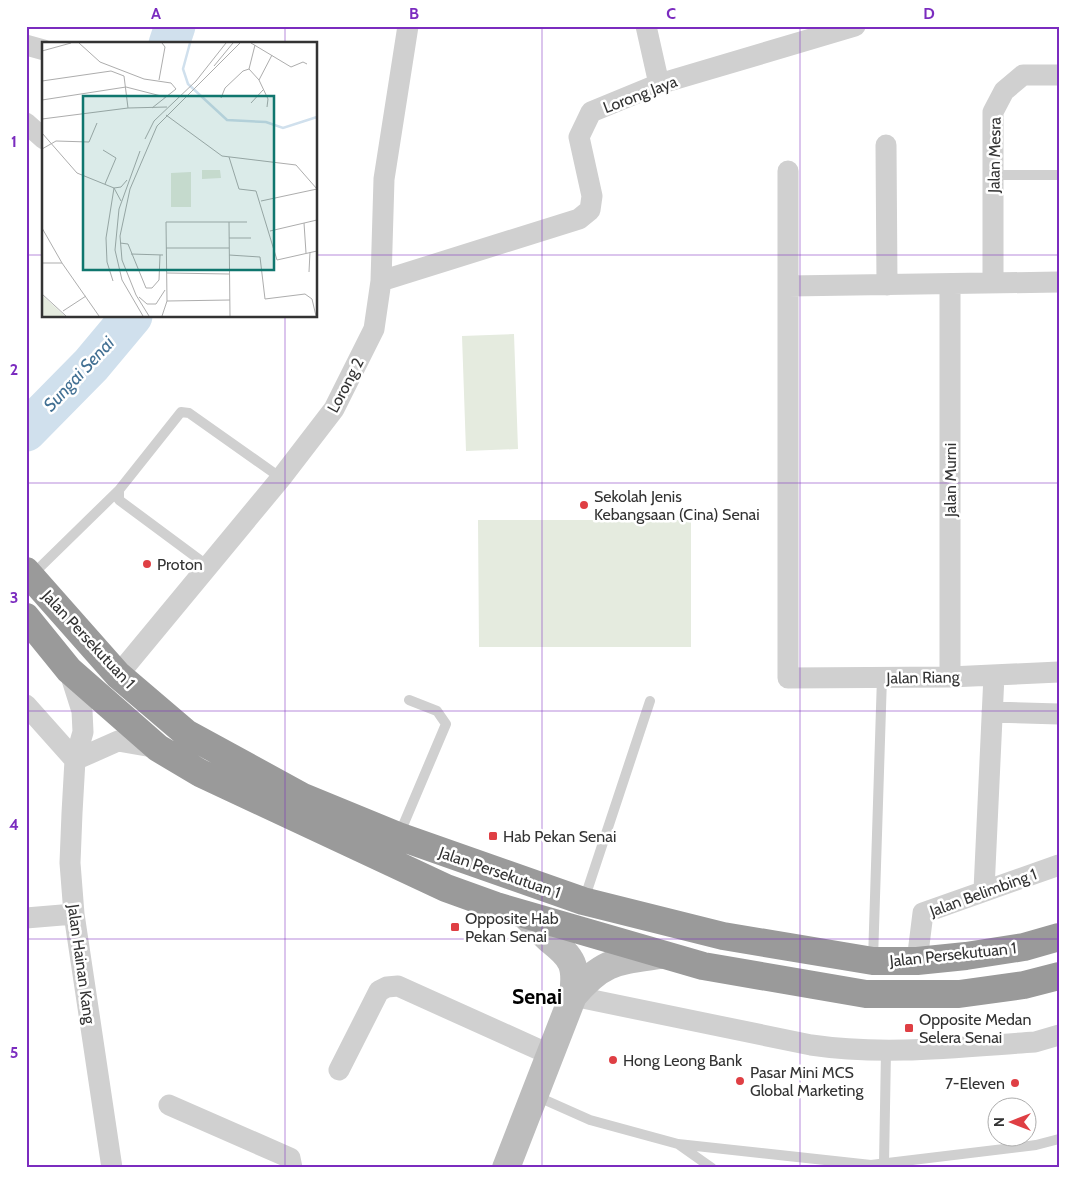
<svg xmlns="http://www.w3.org/2000/svg" width="1085" height="1194" font-family="Cabin,sans-serif">
  <style>
    .green { fill: #e5ebdf }
    .lines { fill: none; stroke-linecap: round; stroke-linejoin: round }
    .river { stroke: #d0e0ed; stroke-width: 41 }
    .lane { stroke: #d0d0d0; stroke-width: 10 }
    .street { stroke: #d0d0d0; stroke-width: 21 }
    .secondary { stroke: #bdbdbd; stroke-width: 28 }
    .highway { stroke: #9a9a9a; stroke-width: 28 }
    .grid { fill: none; stroke: #7b2cbf; stroke-width: 1; stroke-opacity: 0.55 }
    .poi-dot { fill: #df3f44; stroke: #fff; stroke-width: 2 }
    .labels { text-anchor: middle; stroke-width: 5; stroke-linejoin: round; paint-order: stroke }
    .street-label { font-size: 16px; fill: #333; stroke: #fff }
    .poi-label { font-size: 16px; fill: #333; stroke: #fff; text-anchor: start }
    .water-label { font-size: 18px; font-style: italic; fill: #427093; stroke: #fff }
    .district-label { font-size: 21px; font-weight: bold; fill: #000; stroke: #fff }
    .inset-river { fill: none; stroke: #d0e0ed; stroke-width: 2.5 }
    .inset-road { fill: none; stroke: #adadad; stroke-width: 1 }
    .view { fill: #0f766e; fill-opacity: 0.15; stroke: #0f766e; stroke-width: 2.5 }
    .inset-edge { fill: none; stroke: #333; stroke-width: 2.5 }
    .neatline { fill: none; stroke: #7b2cbf; stroke-width: 2 }
    .grid-label { font-size: 16px; text-anchor: middle; font-weight: bold; fill: #7b2cbf }
  </style>
  <rect width="100%" height="100%" fill="#fff"/>
  <!-- green -->
  <path class="green" d="M 514,334 L 518,449 L 466,451 L 462,336 Z
    M 478,520 L 691,520 L 691,647 L 479,647 Z"/>
  <g class="lines">
    <!-- river -->
    <path class="river" d="M 169,44 L 175,26
      M 26,431 L 91,365 L 132,316"/>
    <!-- lane -->
    <path class="lane" d="M 993,175 L 1059,175
      M 119,490 L 119,500 L 208,566
      M 31,576 L 119,490 L 181,412 L 189,413 L 281,478
      M 399,835 L 446,724 L 437,711 L 409,700
      M 584,900 L 650,701
      M 873,960 L 882,677
      M 536,1096 L 590,1120 L 678,1144 L 712,1168
      M 678,1144 L 871,1165 L 1036,1145 L 1059,1139
      M 884,1164 L 886,1051"/>
    <!-- street -->
    <path class="street" d="M 646,26 L 659,84
      M 26,45 L 44,50
      M 26,123 L 44,139
      M 886,145 L 887,285
      M 788,171 L 788,678 L 950,677 L 1059,672
      M 381,281 L 579,219 L 590,210 L 592,196 L 579,137 L 591,112 L 659,84 L 855,26
      M 993,283 L 993,112 L 1004,91 L 1023,75 L 1059,75
      M 950,284 L 950,677
      M 789,286 L 1059,282
      M 69,670 L 82,711 L 83,732 L 75,760 L 72,813 L 70,863 L 74,914 L 112,1168
      M 118,675 L 281,478 L 334,409 L 374,329 L 381,281 L 384,179 L 408,26
      M 26,705 L 75,760
      M 992,712 L 1059,714
      M 75,760 L 118,741 L 158,748
      M 984,890 L 994,675
      M 26,918 L 74,914
      M 917,961 L 923,913 L 1059,865
      M 573,996 L 811,1045 C 885,1056 960,1047 1035,1042 L 1059,1035
      M 339,1070 L 379,991 L 387,987 L 398,986 L 551,1055
      M 169,1105 L 290,1158 L 292,1168"/>
    <!-- secondary -->
    <path class="secondary" d="M 573,996 C 603,960 618,961 661,955
      M 506,1168 L 573,996 C 577,965 573,958 550,940 C 541,932 533,923 525,915"/>
    <!-- highway -->
    <path class="highway" d="M 26,571 L 118,675 L 186,733 L 303,797 L 398,836 L 583,901 L 723,936 L 873,961 L 917,961 L 966,956 L 1024,947 L 1059,937
      M 26,617 L 69,670 L 158,748 L 200,773 L 446,888 L 496,906 L 703,966 L 866,994 L 959,994 L 1024,985 L 1059,976"/>
  </g>
  <!-- grid -->
  <path class="grid" d="M 285,26 L 285,44M 542,26 L 542,1168M 800,26 L 800,1168M 26,255 L 44,255M 316,255 L 1059,255M 285,316 L 285,1168M 26,483 L 1059,483M 26,711 L 1059,711M 26,939 L 1059,939"/>
  <!-- markers -->
  <g class="poi-dot">
    <circle cx="584" cy="505" r="5"/>
    <circle cx="147" cy="564" r="5"/>
    <rect x="488" y="831" width="10" height="10" rx="2.5"/>
    <rect x="450" y="922" width="10" height="10" rx="2.5"/>
    <rect x="904" y="1023" width="10" height="10" rx="2.5"/>
    <circle cx="613" cy="1060" r="5"/>
    <circle cx="740" cy="1081" r="5"/>
    <circle cx="1015" cy="1083" r="5"/>
  </g>
  <g class="labels">
    <!-- street labels -->
    <g class="street-label">
      <text transform="translate(640 94) rotate(-21)" y="6">Lorong Jaya</text>
      <text transform="translate(994 155) rotate(-89)" y="6">Jalan Mesra</text>
      <text transform="translate(345 385) rotate(-62)" y="6">Lorong 2</text>
      <text transform="translate(950 480) rotate(-90)" y="6">Jalan Murni</text>
      <text transform="translate(89 639) rotate(47)" y="6">Jalan Persekutuan 1</text>
      <text transform="translate(923 677) rotate(-1)" y="6">Jalan Riang</text>
      <text transform="translate(500 872) rotate(19)" y="6">Jalan Persekutuan 1</text>
      <text transform="translate(983 892) rotate(-20)" y="6">Jalan Belimbing 1</text>
      <text transform="translate(953 954) rotate(-6)" y="6">Jalan Persekutuan 1</text>
      <text transform="translate(82 964) rotate(82)" y="6">Jalan Hainan Kang</text>
    </g>
    <!-- poi labels -->
    <g class="poi-label">
      <text x="594" y="502">Sekolah Jenis<tspan x="594" dy="18">Kebangsaan (Cina) Senai</tspan></text>
      <text x="157" y="570">Proton</text>
      <text x="503" y="842">Hab Pekan Senai</text>
      <text x="465" y="924">Opposite Hab<tspan x="465" dy="18">Pekan Senai</tspan></text>
      <text x="919" y="1025">Opposite Medan<tspan x="919" dy="18">Selera Senai</tspan></text>
      <text x="623" y="1066">Hong Leong Bank</text>
      <text x="750" y="1078">Pasar Mini MCS<tspan x="750" dy="18">Global Marketing</tspan></text>
      <text x="1005" y="1089" text-anchor="end">7-Eleven</text>
    </g>
    <!-- water labels -->
    <g class="water-label">
      <text transform="translate(79 374) rotate(-47)" y="6">Sungai Senai</text>
    </g>
    <!-- district labels -->
    <g class="district-label">
      <text x="537" y="1004">Senai</text>
    </g>
  </g>
  <!-- overview -->
  <g transform="translate(42 42)">
    <rect width="275" height="275" fill="#fff"/>
    <path d="M 160,128 L 178,128 L 179,136 L 160,137 ZM 149,130 L 149,165 L 129,165 L 129,131 ZM 0,253 L 23,274 L 0,274 Z" fill="#e5ebdf"/>
    <path class="inset-river" d="M 148,1 L 141,27 L 146,42 L 185,78 L 224,80 L 241,86 L 275,75"/>
    <path class="inset-road" d="M 37,1 L 58,20 L 102,37 L 129,41 L 134,47 L 110,66M 209,1 L 249,25 L 261,20 L 265,22M 0,9 L 29,1M 172,24 L 191,1M 207,27 L 213,3M 117,38 L 123,5 L 120,1M 0,39 L 69,29 L 82,34 L 86,66M 179,56 L 183,46 L 201,29 L 207,27 L 217,38M 0,58 L 84,45 L 123,55M 209,61 L 221,48M 225,65 L 226,57 L 217,38 L 230,13M 124,73 L 180,114 L 254,123 L 275,147M 0,77 L 86,66 L 125,65M 0,91 L 35,131 L 72,146 L 79,159M 103,97 L 112,79 L 154,39 L 184,1M 0,107 L 14,99 L 47,100 L 55,81M 61,108 L 74,116 L 63,142M 98,109 L 77,167 L 73,208 L 80,238 L 101,274M 187,115 L 197,147 L 214,149 L 235,218 L 275,209M 72,146 L 79,145 L 85,138M 219,159 L 275,147M 187,180 L 188,274M 262,181 L 264,211M 0,186 L 20,221 L 57,274M 228,189 L 275,178M 187,196 L 209,196M 78,201 L 86,202 L 104,246 L 110,246 L 117,238 L 118,213M 124,206 L 187,206M 89,212 L 121,213M 187,213 L 218,215 L 223,257 L 263,252 L 270,257 L 274,274M 0,221 L 20,221M 267,230 L 268,210M 125,231 L 187,232M 71,239 L 65,220 L 64,196 L 72,146M 0,252 L 24,274M 97,255 L 105,262 L 114,262 L 123,248M 125,259 L 188,258M 21,269 L 44,254M 107,274 L 94,253 L 80,218 L 78,194 L 88,147 L 115,84 L 198,1M 120,274 L 125,259 L 124,180 L 205,180"/>
    <path class="view" d="M 41,54 L 232,54 L 232,228 L 41,228 Z"/>
    <rect width="275" height="275" class="inset-edge"/>
  </g>
  <!-- border -->
  <rect width="1085" height="1194" fill="none" stroke="#ffffff" stroke-width="55"/>
  <!-- north arrow -->
  <g transform="translate(1012 1122) rotate(270)"><circle r="24" fill="#ffffff" stroke="#adadad"/>
  <path d="M0-4L9 19L0 12L-9 19Z" fill="#df3f44"/>
  <text y="-8" font-size="14" font-weight="bold" text-anchor="middle" fill="#333333">N</text>
  </g>
  <rect x="28" y="28" width="1030" height="1138" class="neatline"/>
  <g class="grid-label">
    <text x="156" y="19">A</text>
    <text x="414" y="19">B</text>
    <text x="671" y="19">C</text>
    <text x="929" y="19">D</text>
    <text x="14" y="147">1</text>
    <text x="14" y="375">2</text>
    <text x="14" y="603">3</text>
    <text x="14" y="830">4</text>
    <text x="14" y="1058">5</text>
  </g>
</svg>
